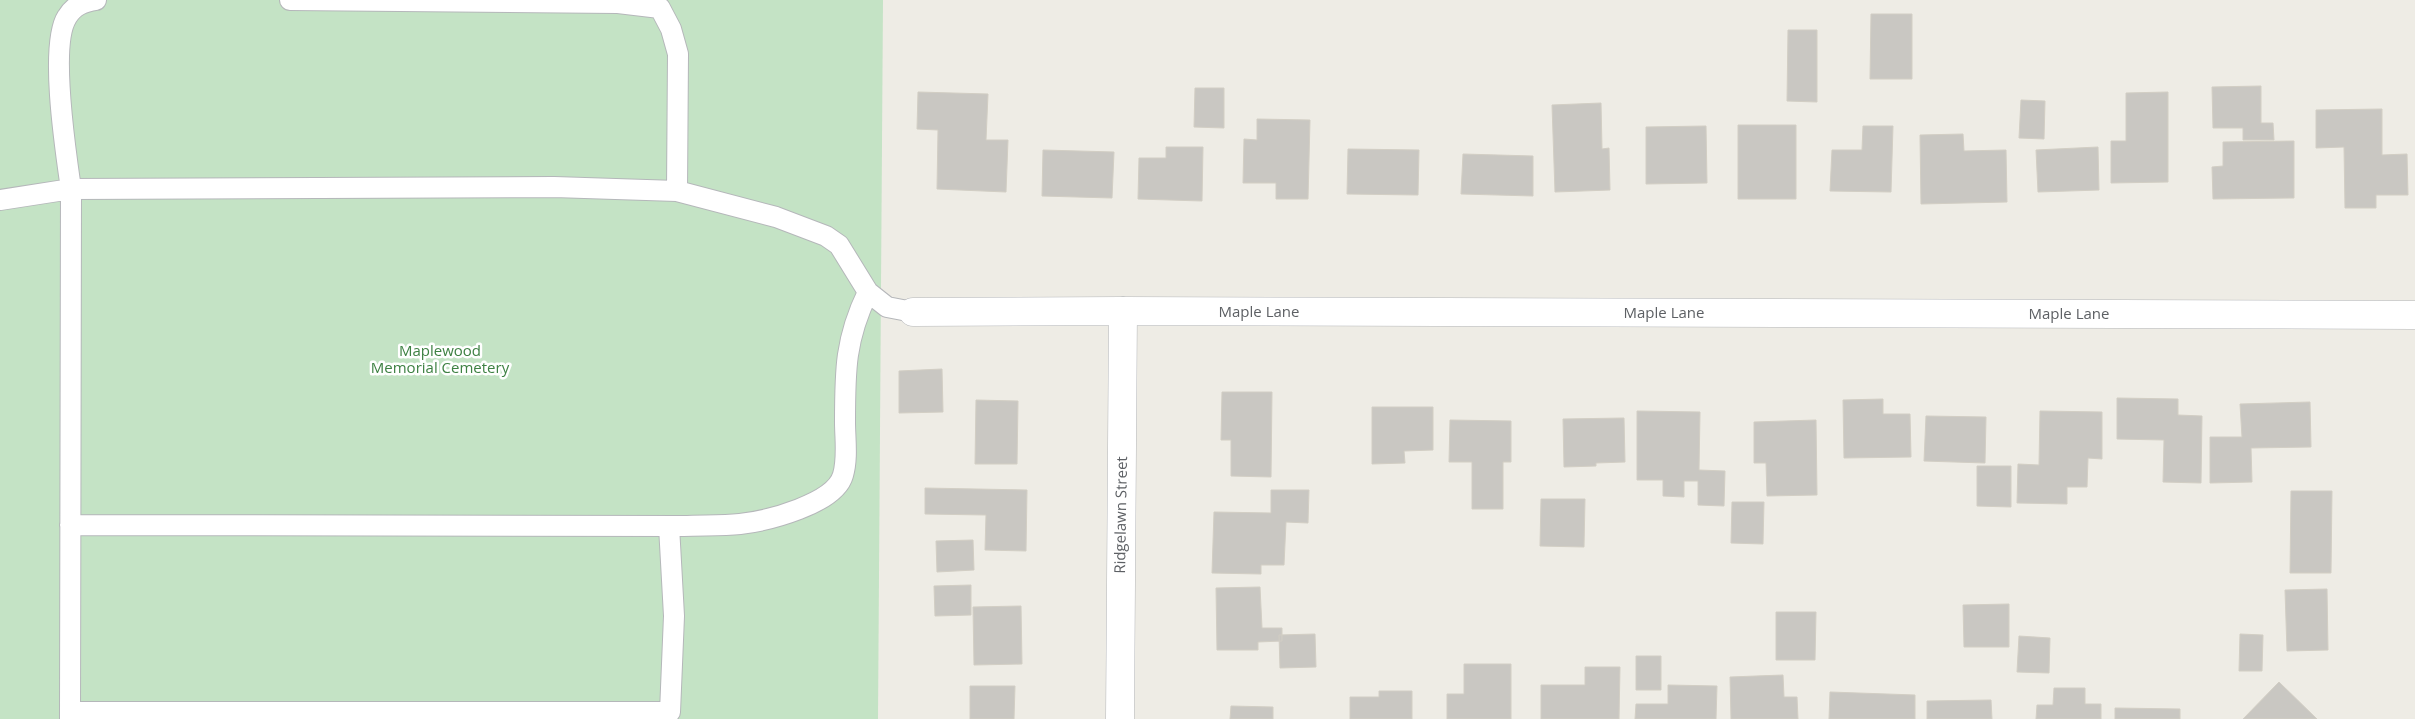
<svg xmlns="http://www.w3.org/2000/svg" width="2415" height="719" font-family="'Open Sans',sans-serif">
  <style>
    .green { fill: #c4e3c5 }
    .building { fill: #c9c7c2; stroke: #d2cec4 }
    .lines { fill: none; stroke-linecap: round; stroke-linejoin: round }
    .lane-casing { stroke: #b5b7ba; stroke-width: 22 }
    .street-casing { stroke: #b5b7ba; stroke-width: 29 }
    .lane { stroke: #fff; stroke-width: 20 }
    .street { stroke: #fff; stroke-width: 28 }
    .labels { text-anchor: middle; stroke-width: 5; stroke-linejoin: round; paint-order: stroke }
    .street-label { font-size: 15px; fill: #5d6064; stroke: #fff }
    .park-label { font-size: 15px; fill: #3e8143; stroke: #fff }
  </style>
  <rect width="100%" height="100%" fill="#eeece5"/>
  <!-- green -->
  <path class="green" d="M 0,0 L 883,0 L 878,719 L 0,719 Z"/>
  <!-- building -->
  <path class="building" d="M 1871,14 L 1912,14 L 1912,79 L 1870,79 Z
    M 1788,30 L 1817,30 L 1817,102 L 1787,101 Z
    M 2261,86 L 2261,123 L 2273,123 L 2274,140 L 2243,140 L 2243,128 L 2213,128 L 2212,87 Z
    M 1195,88 L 1224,88 L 1224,128 L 1194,127 Z
    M 918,92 L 988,94 L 986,140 L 1008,140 L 1006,192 L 937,189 L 938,130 L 917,129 Z
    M 2168,92 L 2168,182 L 2111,183 L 2111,141 L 2126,141 L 2126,93 Z
    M 2021,100 L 2045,101 L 2044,139 L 2019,138 Z
    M 1601,103 L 1602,149 L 1609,148 L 1610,190 L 1555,192 L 1552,105 Z
    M 2382,109 L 2382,155 L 2407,154 L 2408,195 L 2376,195 L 2376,208 L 2345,208 L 2344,147 L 2316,148 L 2316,110 Z
    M 1257,119 L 1310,120 L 1308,199 L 1276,199 L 1276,183 L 1243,183 L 1244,139 L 1257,140 Z
    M 1738,125 L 1796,125 L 1796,199 L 1738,199 Z
    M 1706,126 L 1707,183 L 1646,184 L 1646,127 Z
    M 1863,126 L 1893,126 L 1891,192 L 1830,191 L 1832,150 L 1862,150 Z
    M 1963,134 L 1964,151 L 2006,150 L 2007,202 L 1921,204 L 1920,135 Z
    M 2294,141 L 2294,198 L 2213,199 L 2212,167 L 2223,166 L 2223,142 Z
    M 1166,147 L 1203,147 L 1202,201 L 1138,199 L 1139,158 L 1166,158 Z
    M 2098,147 L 2099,190 L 2038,192 L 2036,150 Z
    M 1348,149 L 1419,150 L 1418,195 L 1347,194 Z
    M 1043,150 L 1114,152 L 1112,198 L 1042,196 Z
    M 1463,154 L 1533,156 L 1533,196 L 1461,194 Z
    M 942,369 L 943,412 L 899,413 L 899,371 Z
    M 1222,392 L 1272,392 L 1271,477 L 1231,476 L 1231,440 L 1221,440 Z
    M 2117,398 L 2178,399 L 2178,415 L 2202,416 L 2201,483 L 2163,482 L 2164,440 L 2117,439 Z
    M 1883,399 L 1883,414 L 1910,414 L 1911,457 L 1844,458 L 1843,400 Z
    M 976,400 L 1018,401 L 1017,464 L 975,464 Z
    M 2310,402 L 2311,447 L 2251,448 L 2252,482 L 2210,483 L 2210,437 L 2242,437 L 2240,404 Z
    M 1372,407 L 1433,407 L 1433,450 L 1404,451 L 1405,463 L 1372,464 Z
    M 1637,411 L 1700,412 L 1699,470 L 1725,471 L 1724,506 L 1698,505 L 1698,481 L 1684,481 L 1684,497 L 1663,496 L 1663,480 L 1637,480 Z
    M 2040,411 L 2102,412 L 2102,459 L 2088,458 L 2087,487 L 2067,487 L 2067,504 L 2017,503 L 2018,464 L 2039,465 Z
    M 1926,416 L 1986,417 L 1985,463 L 1924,461 Z
    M 1624,418 L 1625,462 L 1596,463 L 1596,466 L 1564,467 L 1563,419 Z
    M 1450,420 L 1511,421 L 1511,462 L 1503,462 L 1503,509 L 1472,509 L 1472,462 L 1449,462 Z
    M 1816,420 L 1817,495 L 1767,496 L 1766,463 L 1754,463 L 1754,422 Z
    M 1977,466 L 2011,466 L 2011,507 L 1977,506 Z
    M 925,488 L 1027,490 L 1026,551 L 985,550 L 986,515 L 925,514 Z
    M 1271,490 L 1309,490 L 1308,523 L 1286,522 L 1284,565 L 1261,565 L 1261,574 L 1212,573 L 1214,512 L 1271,513 Z
    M 2291,491 L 2332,491 L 2331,573 L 2290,573 Z
    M 1541,499 L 1585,499 L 1584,547 L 1540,546 Z
    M 1732,502 L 1764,502 L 1763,544 L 1731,543 Z
    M 973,540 L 974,570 L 937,572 L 936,541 Z
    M 971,585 L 971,615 L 935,616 L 934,586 Z
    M 1260,587 L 1262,628 L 1282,628 L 1282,641 L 1258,642 L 1258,650 L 1217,650 L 1216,588 Z
    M 2327,589 L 2328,650 L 2287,651 L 2285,590 Z
    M 2009,604 L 2009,647 L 1964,647 L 1963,605 Z
    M 1021,606 L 1022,664 L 974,665 L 973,607 Z
    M 1776,612 L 1816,612 L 1815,660 L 1776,660 Z
    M 1315,634 L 1316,667 L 1280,668 L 1279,635 Z
    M 2240,634 L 2263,635 L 2262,671 L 2239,671 Z
    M 2019,636 L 2050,638 L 2049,673 L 2017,672 Z
    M 1636,656 L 1661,656 L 1661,690 L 1636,690 Z
    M 1464,664 L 1511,664 L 1511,719 L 1447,719 L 1447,694 L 1464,694 Z
    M 1585,667 L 1620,667 L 1619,719 L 1541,719 L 1541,685 L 1585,685 Z
    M 1783,675 L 1784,697 L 1797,697 L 1798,719 L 1731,719 L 1730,677 Z
    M 2279,682 L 2317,719 L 2243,719 Z
    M 1668,685 L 1717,686 L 1716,719 L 1635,719 L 1636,704 L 1668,704 Z
    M 970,686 L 1015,686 L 1014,719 L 970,719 Z
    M 2054,688 L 2085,688 L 2085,704 L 2101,704 L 2101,719 L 2036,719 L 2037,705 L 2053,705 Z
    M 1379,691 L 1412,691 L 1412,719 L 1350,719 L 1350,697 L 1379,697 Z
    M 1830,692 L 1915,695 L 1915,719 L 1829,719 Z
    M 1991,700 L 1992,719 L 1927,719 L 1927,701 Z
    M 1231,706 L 1273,707 L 1273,719 L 1230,719 Z
    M 2115,708 L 2180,709 L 2180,719 L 2115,719 Z"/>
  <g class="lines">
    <!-- lane casing -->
    <g class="lane-casing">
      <path id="lane" d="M 290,0 L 618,3 L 660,8 L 671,29 L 678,54 L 677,191
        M 0,200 L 71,189 L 554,187 L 677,191 L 776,217 L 826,236 L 839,245 L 868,292 L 887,307 L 913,312
        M 70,525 L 683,526 C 702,525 721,526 740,524 C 767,521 835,504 843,475 C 848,458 845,439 845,422 C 845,371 845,339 868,292
        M 70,712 L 670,712 L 674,616 L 669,526
        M 70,719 L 71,189 C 66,154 49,45 67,17 C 74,5 84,2 96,0"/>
    </g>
    <!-- street casing -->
    <g class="street-casing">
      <path id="street" d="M 913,312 L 1123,311 L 2415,315
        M 1120,719 L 1123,311"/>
    </g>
    <!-- lane -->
    <use href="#lane" class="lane"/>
    <!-- street -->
    <use href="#street" class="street"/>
  </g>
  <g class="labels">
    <!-- street labels -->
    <g class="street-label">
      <text x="1259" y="317">Maple Lane</text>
      <text x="1664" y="318">Maple Lane</text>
      <text x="2069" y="319">Maple Lane</text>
      <text transform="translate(1121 515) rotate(-89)" y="5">Ridgelawn Street</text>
    </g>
    <!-- park labels -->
    <g class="park-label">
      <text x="440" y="356">Maplewood<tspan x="440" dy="17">Memorial Cemetery</tspan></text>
    </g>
  </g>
</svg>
